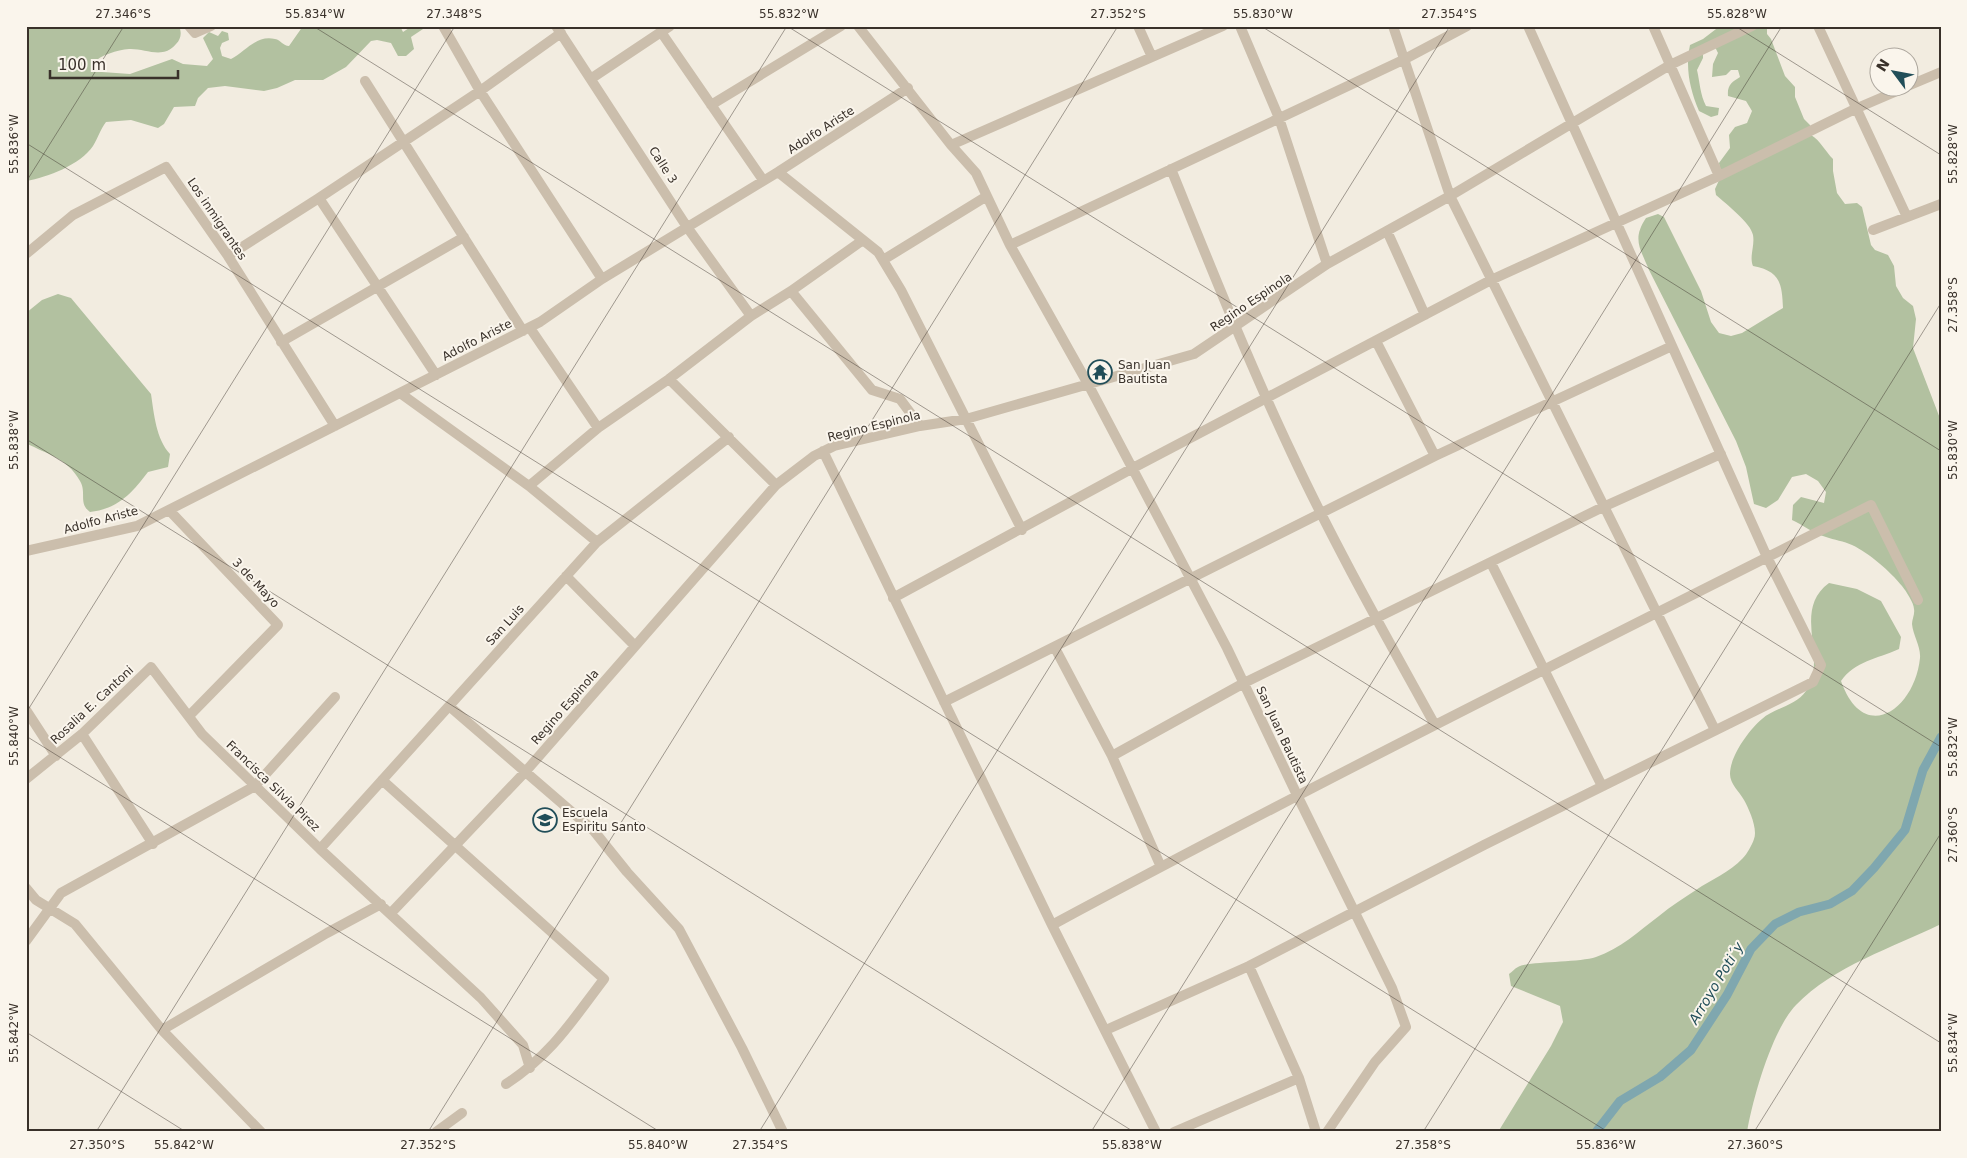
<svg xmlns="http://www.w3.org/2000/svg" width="1967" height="1158" font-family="'DejaVu Sans',sans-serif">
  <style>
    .green { fill: #b2c1a0 }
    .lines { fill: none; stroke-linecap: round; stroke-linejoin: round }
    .canal { stroke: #7fa7af; stroke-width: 9 }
    .minor { stroke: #cbbeac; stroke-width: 10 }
    .ticks { fill: none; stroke: #39312a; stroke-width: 1; stroke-opacity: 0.45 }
    .labels { text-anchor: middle; stroke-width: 4; stroke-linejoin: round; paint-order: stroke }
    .street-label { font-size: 12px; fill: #39312a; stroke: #faf5ec }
    .poi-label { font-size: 12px; fill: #39312a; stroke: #faf5ec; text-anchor: start }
    .water-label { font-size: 14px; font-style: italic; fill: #214e59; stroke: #faf5ec }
    .neatline { fill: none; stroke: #39312a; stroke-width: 2 }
    .ticks-label { font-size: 12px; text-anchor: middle; fill: #39312a }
  </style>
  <rect width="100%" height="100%" fill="#f2ece0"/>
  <!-- green -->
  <path class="green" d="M 26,26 L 179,26 C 182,33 181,39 176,44 C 163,60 145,48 129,49 C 117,50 101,55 93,63 L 102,72 L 130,74 L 172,59 L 183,64 L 207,66 L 213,59 L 203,38 L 209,32 L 218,36 L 222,31 L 228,33 L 229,40 L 222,43 L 220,48 L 222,56 L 231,59 C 245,52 257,34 275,39 C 281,40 283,46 289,46 L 303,26 L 400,26 L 403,32 L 412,26 L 422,26 L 423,29 L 411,37 L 414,49 L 406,56 L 398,56 L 391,43 L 377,40 L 371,41 L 346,67 L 323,80 L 295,80 L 277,88 L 264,91 L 225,86 L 208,88 L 198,98 L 195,106 L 174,107 L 164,124 L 158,128 L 131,120 L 106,122 C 100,130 98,138 93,146 C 80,165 48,177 26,181 Z
    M 1767,26 L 1767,34 L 1771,39 L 1785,76 L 1795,87 L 1795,97 L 1804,119 L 1810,125 L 1811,135 C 1820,140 1825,151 1833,159 L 1833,171 L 1837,193 L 1845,204 L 1857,203 L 1862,207 L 1871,245 L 1875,250 L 1888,255 L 1894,266 L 1896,286 L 1903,298 L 1913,306 L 1916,319 L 1913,348 L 1941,421 L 1941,924 C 1892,948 1834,966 1796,1005 C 1772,1030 1753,1098 1747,1132 L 1498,1132 L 1551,1046 L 1563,1022 L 1560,1006 L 1511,986 L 1509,974 C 1512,972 1515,968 1518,967 C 1528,961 1578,963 1596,957 C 1620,949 1639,931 1659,916 C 1671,906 1684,898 1696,890 C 1712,879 1729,873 1743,858 C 1747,854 1752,845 1754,839 C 1758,829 1749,809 1744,800 C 1739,791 1730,784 1730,774 C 1730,756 1749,730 1762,719 C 1774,708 1796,706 1806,691 C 1829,658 1791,611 1829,583 L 1857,589 L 1881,601 L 1901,637 L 1899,649 C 1877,659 1855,661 1841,681 C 1864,746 1915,709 1920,658 C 1921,647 1913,635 1912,624 C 1912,619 1915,614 1914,609 C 1914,603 1906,591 1902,586 C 1890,571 1869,553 1852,545 C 1844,541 1834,540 1826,537 C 1814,534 1803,525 1792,520 L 1793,505 L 1801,497 L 1824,503 L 1826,492 L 1818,481 L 1806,474 L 1792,477 L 1778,500 L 1766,508 L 1754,504 L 1746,467 L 1736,441 L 1649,270 C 1640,248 1632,239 1646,218 L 1658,214 L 1664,217 L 1701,291 L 1711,322 L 1719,333 L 1731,336 L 1742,333 L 1783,308 C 1782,283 1780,271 1753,266 C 1749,256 1755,246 1753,235 C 1751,223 1726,204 1716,195 L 1715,189 L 1721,176 L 1719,163 L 1730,148 L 1729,135 L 1735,127 L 1747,123 L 1752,111 L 1746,101 L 1728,96 C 1727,85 1732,82 1740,77 L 1738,70 L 1731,70 L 1726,75 L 1712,77 L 1713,64 L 1718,53 L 1715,47 L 1703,51 L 1703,58 L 1697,70 C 1700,83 1700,94 1706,106 L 1719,108 L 1718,115 L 1711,117 L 1699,111 C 1690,90 1685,68 1690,45 L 1703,39 L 1720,26 Z
    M 58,294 L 71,298 L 151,394 C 154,414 156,439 170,454 L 168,467 L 148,472 C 132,493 118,509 90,512 C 78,503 87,493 80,481 C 66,457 48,455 26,443 L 26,313 L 42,300 Z"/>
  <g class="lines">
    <!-- canal -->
    <path class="canal" d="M 1596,1132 L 1620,1101 L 1660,1077 L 1691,1050 L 1727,995 L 1751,949 L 1775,924 L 1799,912 L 1830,904 L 1852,891 L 1874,868 L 1905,830 L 1923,770 L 1941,737"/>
    <!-- minor -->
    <path class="minor" d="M 189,26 L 195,33 L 211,26
      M 443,26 L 480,91 L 602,279
      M 556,26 L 687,227 L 751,316
      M 858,26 L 951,145 L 976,173 L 1010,245 L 1088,384 L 1227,648 L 1297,795 L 1392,988 L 1406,1027 L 1375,1062 L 1327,1132
      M 1138,26 L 1152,57
      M 1240,26 L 1279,118 L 1327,264
      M 1393,26 L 1450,196 L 1715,730
      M 1653,26 L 1719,176
      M 1818,26 L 1907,217
      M 661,32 L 763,180
      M 592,78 L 670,26
      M 365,81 L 523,331
      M 1910,85 L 1941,72
      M 711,105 L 841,26
      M 951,145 L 1223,26
      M 1171,169 C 1210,265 1248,361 1292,454 C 1335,546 1386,636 1435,725
      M 778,172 L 878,252 L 901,290 L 1022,530
      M 1873,230 L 1941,204
      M 1387,231 L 1425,315
      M 1010,245 L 1403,60 L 1467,26
      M 26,254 L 73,215 L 166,167 L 228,256 L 335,426
      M 228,256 L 319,198
      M 883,260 L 987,196
      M 791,291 L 872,390 L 900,399 L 920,426
      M 530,328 L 598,428
      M 1376,341 L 1435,456
      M 281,342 L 464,237
      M 436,375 L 319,198 L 480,91 L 561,33
      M 669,379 L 776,485
      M 400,393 L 529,486 L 597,542
      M 823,451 L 1052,925 L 1156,1132
      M 529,486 L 598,428 L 669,379 L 751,316 L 791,291 L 863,240
      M 169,510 L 278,625 L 189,716
      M 26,551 L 137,526 L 540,322 L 602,279 L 778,172 L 908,88
      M 1491,563 L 1602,786
      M 566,576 L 635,646
      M 893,598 L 1133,468 L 1491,280 L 1719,176 L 1855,109 L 1904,88
      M 1055,648 L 1112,756 L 1161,867
      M 944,702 L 1435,456 L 1672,346
      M 449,706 L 594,831 L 627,872 L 679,929 L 742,1048 L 783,1132
      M 26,710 L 56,756
      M 82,734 L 153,844
      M 1112,756 L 1244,683 L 1603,507 L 1721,454
      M 26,779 L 82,734 L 151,667 L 202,734 L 320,849 L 481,998 L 523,1045 L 530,1068
      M 382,780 L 604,979 C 572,1021 552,1054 506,1084
      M 320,849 L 597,542 L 729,437
      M 26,888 L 36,900 L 75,924 L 162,1030 L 261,1132
      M 391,913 L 526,771 L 776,485 L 814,456 L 834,446 L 920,426 L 966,419 L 1194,354 L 1327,264 L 1450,196 L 1670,65 L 1752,26
      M 1052,925 C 1322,780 1597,643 1871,505 L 1918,600
      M 26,941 L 61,893 L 255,786 L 335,697
      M 1249,966 L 1299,1078 L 1316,1132
      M 162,1030 L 327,933 L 381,904
      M 1106,1030 L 1249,966 L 1484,845 L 1813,682 L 1821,665 L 1767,557 L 1528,26
      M 436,1132 L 462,1113
      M 1174,1132 L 1299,1078"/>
  </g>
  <!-- ticks -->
  <path class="ticks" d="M 313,26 L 1941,1043M 787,26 L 1941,747M 1261,26 L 1941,451M 1735,26 L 1941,155M 26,143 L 1608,1132M 26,182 L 124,26M 26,439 L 1134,1132M 26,713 L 455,26M 26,736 L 660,1132M 26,1032 L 186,1132M 96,1132 L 787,26M 428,1132 L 1118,26M 759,1132 L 1450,26M 1091,1132 L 1782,26M 1423,1132 L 1941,303M 1754,1132 L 1941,833"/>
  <!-- icons -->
  <defs>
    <g id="temple-ring" transform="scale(1.25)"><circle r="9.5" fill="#faf5ec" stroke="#214e59" stroke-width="1.5"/><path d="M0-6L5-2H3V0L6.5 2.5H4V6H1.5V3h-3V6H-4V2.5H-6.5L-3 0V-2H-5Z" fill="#214e59"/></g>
    <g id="school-ring" transform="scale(1.25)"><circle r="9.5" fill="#faf5ec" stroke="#214e59" stroke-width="1.5"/><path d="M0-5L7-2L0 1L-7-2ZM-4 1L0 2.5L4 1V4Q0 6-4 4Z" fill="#214e59"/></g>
  </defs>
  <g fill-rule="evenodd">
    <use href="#temple-ring" x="1100" y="372"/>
    <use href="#school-ring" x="545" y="820"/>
  </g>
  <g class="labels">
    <!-- street labels -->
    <g class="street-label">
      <text transform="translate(821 130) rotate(-33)" y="4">Adolfo Ariste</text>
      <text transform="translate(663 165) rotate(57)" y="4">Calle 3</text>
      <text transform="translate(217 219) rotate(56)" y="4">Los inmigrantes</text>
      <text transform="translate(1251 302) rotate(-34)" y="4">Regino Espinola</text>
      <text transform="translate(477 340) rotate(-27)" y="4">Adolfo Ariste</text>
      <text transform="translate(874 426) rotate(-14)" y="4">Regino Espinola</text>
      <text transform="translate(101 520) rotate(-15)" y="4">Adolfo Ariste</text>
      <text transform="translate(256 583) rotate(47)" y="4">3 de Mayo</text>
      <text transform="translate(505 625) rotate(-48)" y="4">San Luis</text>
      <text transform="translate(92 705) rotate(-43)" y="4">Rosalia E. Cantoni</text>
      <text transform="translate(565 707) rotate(-49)" y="4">Regino Espinola</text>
      <text transform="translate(1282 735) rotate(65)" y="4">San Juan Bautista</text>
      <text transform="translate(273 786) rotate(44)" y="4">Francisca Silvia Pirez</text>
    </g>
    <!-- poi labels -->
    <g class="poi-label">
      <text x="1118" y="369">San Juan<tspan x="1118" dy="14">Bautista</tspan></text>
      <text x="562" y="817">Escuela<tspan x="562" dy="14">Espiritu Santo</tspan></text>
    </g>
    <!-- water labels -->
    <g class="water-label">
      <text transform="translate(1716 983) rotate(-59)" y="5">Arroyo Poti´y</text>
    </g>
  </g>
  <!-- border -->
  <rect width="1967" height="1158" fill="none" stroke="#faf5ec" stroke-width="55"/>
  <!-- north arrow -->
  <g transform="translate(1894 72) rotate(302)"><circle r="24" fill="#faf5ec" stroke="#ada79e"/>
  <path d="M0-4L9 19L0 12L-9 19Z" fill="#214e59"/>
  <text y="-8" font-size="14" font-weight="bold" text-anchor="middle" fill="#39312a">N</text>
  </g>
  <!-- scale -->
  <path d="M50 70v8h128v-8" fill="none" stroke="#39312a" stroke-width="2.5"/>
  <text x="58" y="70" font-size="15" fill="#39312a" stroke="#faf5ec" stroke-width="4" paint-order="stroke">100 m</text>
  <rect x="28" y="28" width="1912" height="1102" class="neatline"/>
  <g class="ticks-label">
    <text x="123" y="18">27.346°S</text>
    <text x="315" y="18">55.834°W</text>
    <text x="454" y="18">27.348°S</text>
    <text x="789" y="18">55.832°W</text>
    <text x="1118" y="18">27.352°S</text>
    <text x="1263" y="18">55.830°W</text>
    <text x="1449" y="18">27.354°S</text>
    <text x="1737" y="18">55.828°W</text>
    <text transform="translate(14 144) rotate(-90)" y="4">55.836°W</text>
    <text transform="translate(1953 154) rotate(-90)" y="4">55.828°W</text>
    <text transform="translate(1953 305) rotate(-90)" y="4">27.358°S</text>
    <text transform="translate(14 440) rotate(-90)" y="4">55.838°W</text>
    <text transform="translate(1953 450) rotate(-90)" y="4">55.830°W</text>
    <text transform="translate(14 736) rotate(-90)" y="4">55.840°W</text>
    <text transform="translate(1953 747) rotate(-90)" y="4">55.832°W</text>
    <text transform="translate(1953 835) rotate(-90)" y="4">27.360°S</text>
    <text transform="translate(14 1033) rotate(-90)" y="4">55.842°W</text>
    <text transform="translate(1953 1043) rotate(-90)" y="4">55.834°W</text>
    <text x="97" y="1149">27.350°S</text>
    <text x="184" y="1149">55.842°W</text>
    <text x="428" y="1149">27.352°S</text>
    <text x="658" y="1149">55.840°W</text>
    <text x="760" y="1149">27.354°S</text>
    <text x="1132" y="1149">55.838°W</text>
    <text x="1423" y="1149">27.358°S</text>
    <text x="1606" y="1149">55.836°W</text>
    <text x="1755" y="1149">27.360°S</text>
  </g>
</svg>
